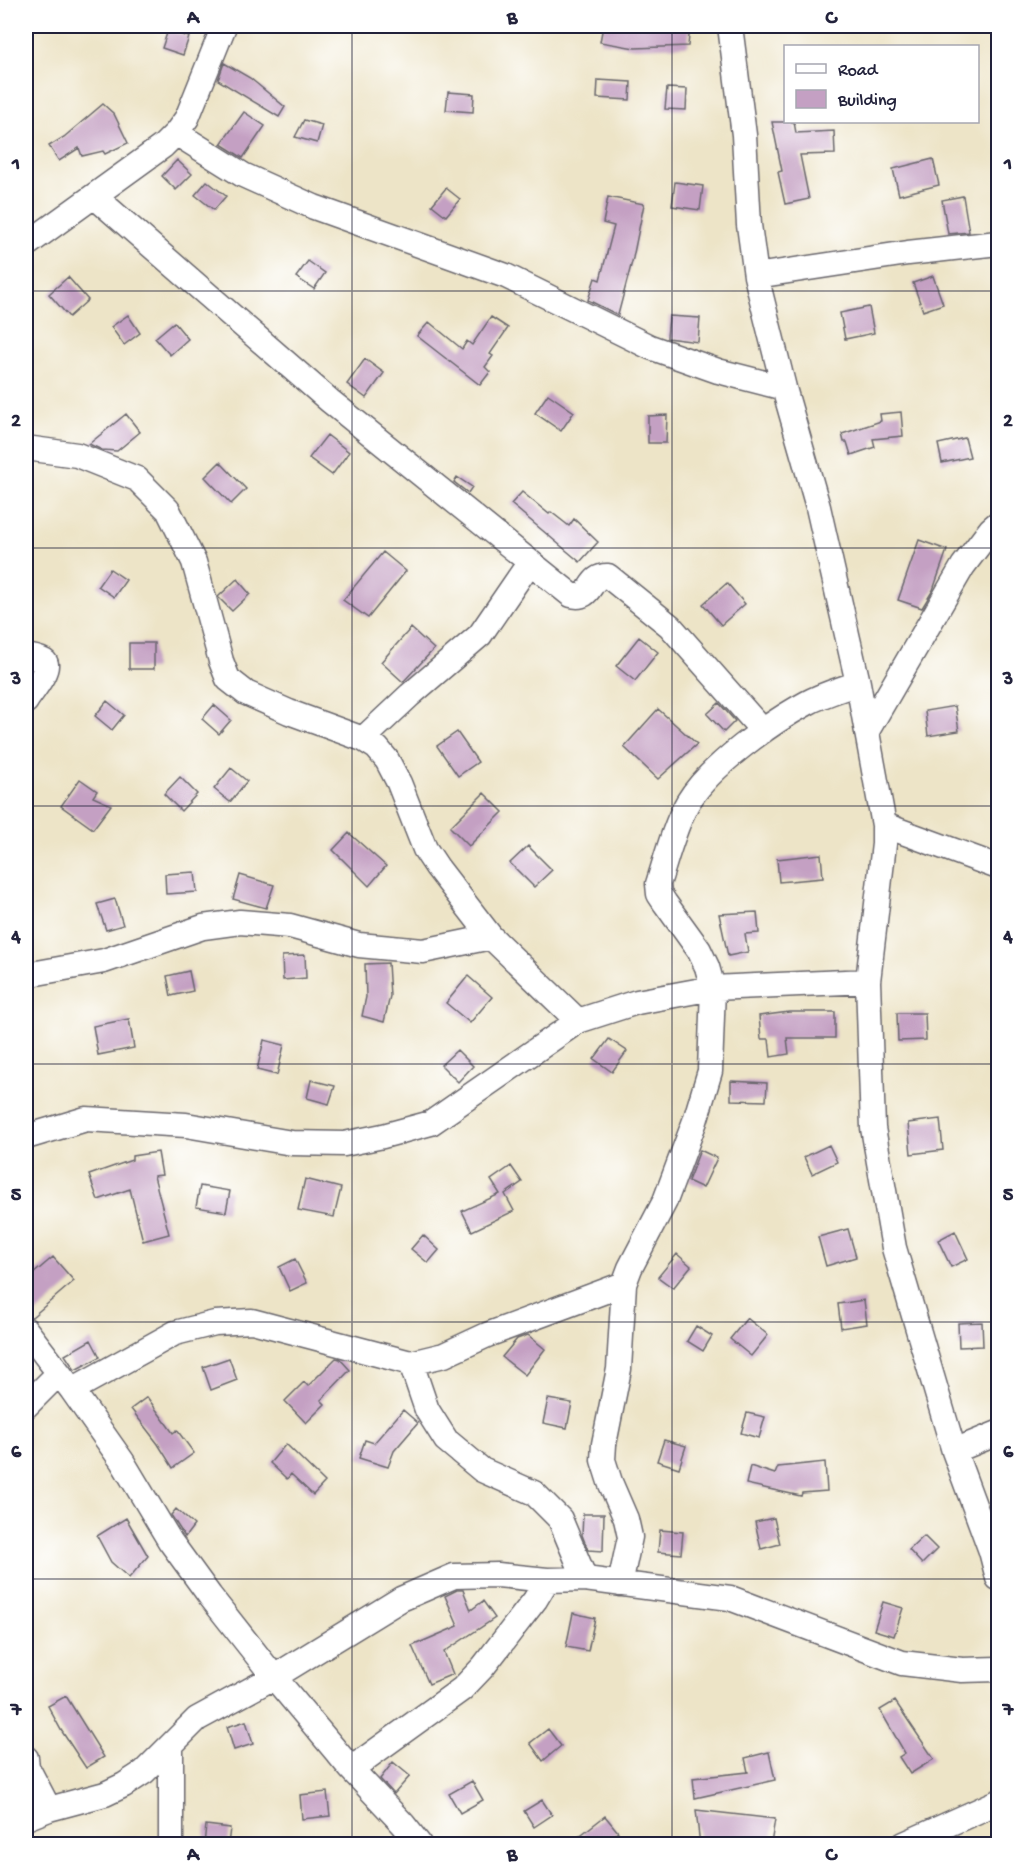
<svg xmlns="http://www.w3.org/2000/svg" width="1024" height="1870" font-family="'Gochi Hand',sans-serif">
  <style>
    .building { fill: #c4a0c3 }
    .lines { fill: none; stroke-linecap: round; stroke-linejoin: round }
    .minor-casing { stroke: #69666c; stroke-width: 27 }
    .minor { stroke: #fff; stroke-width: 24 }
    .grid { fill: none; stroke: #22223b; stroke-width: 1.5; stroke-opacity: 0.55 }
    .neatline { fill: none; stroke: #22223b; stroke-width: 2 }
    .grid-label { font-size: 20px; text-anchor: middle; font-weight: bold; fill: #22223b }
  </style>
  <rect width="100%" height="100%" fill="#fff"/>
  <filter id="ink" filterUnits="userSpaceOnUse"><feTurbulence type="fractalNoise" baseFrequency=".0167" numOctaves="2"/><feDisplacementMap in="SourceGraphic" scale="12" xChannelSelector="R" yChannelSelector="G"/><feConvolveMatrix kernelMatrix="1 2 1 2 8 2 1 2 1" color-interpolation-filters="sRGB"/></filter>
  <filter id="wash" filterUnits="userSpaceOnUse"><feTurbulence type="fractalNoise" baseFrequency=".008" numOctaves="4" result="noise"/><feDisplacementMap in="SourceGraphic" scale="24" xChannelSelector="R" yChannelSelector="G"/><feGaussianBlur stdDeviation="1.35" result="paint"/><feColorMatrix in="noise" values="0 0 0 0 0 0 0 0 0 0 0 0 0 0 0 0 0 1.4 0 .05"/><feComposite in="paint" operator="in"/></filter>
  <g filter="url(#wash)">
    <rect width="100%" height="100%" fill="#ede4c7"/>
    <g id="blocks">
      <!-- building -->
      <path class="building" d="M 603,26 L 690,26 L 688,46 L 635,48 L 600,42 Z
        M 168,30 L 189,37 L 183,55 L 162,48 Z
        M 224,63 L 250,78 L 285,107 L 279,117 L 218,80 Z
        M 598,80 L 631,82 L 630,100 L 597,98 Z
        M 667,88 L 687,89 L 686,110 L 665,109 Z
        M 448,92 L 474,94 L 473,112 L 446,110 Z
        M 103,104 L 114,114 L 128,143 L 105,154 L 103,151 L 82,156 L 79,148 L 59,161 L 49,146 L 64,137 Z
        M 244,112 L 265,126 L 243,158 L 221,144 Z
        M 304,120 L 322,125 L 317,143 L 295,137 Z
        M 772,122 L 794,122 L 796,133 L 834,131 L 835,154 L 800,155 L 809,199 L 785,204 L 778,172 L 782,171 Z
        M 933,159 L 939,185 L 899,195 L 893,169 Z
        M 177,160 L 192,174 L 176,190 L 162,176 Z
        M 207,181 L 226,196 L 214,210 L 195,195 Z
        M 675,182 L 703,186 L 700,210 L 672,206 Z
        M 446,188 L 460,199 L 446,216 L 432,205 Z
        M 963,196 L 969,232 L 948,234 L 942,200 Z
        M 608,197 L 644,204 L 633,258 L 618,315 L 588,300 L 595,278 L 600,280 L 614,226 L 603,223 Z
        M 308,261 L 325,273 L 314,289 L 296,277 Z
        M 933,276 L 943,304 L 923,311 L 913,283 Z
        M 68,277 L 88,300 L 69,317 L 49,294 Z
        M 869,307 L 874,333 L 845,339 L 840,313 Z
        M 128,315 L 140,333 L 124,345 L 111,327 Z
        M 669,316 L 700,318 L 698,342 L 667,338 Z
        M 491,317 L 508,328 L 490,354 L 493,356 L 485,367 L 490,372 L 480,385 L 417,336 L 429,322 L 462,349 L 467,341 L 472,345 Z
        M 174,322 L 188,339 L 170,355 L 155,338 Z
        M 365,359 L 384,373 L 366,398 L 347,384 Z
        M 548,394 L 574,412 L 561,431 L 535,413 Z
        M 901,412 L 903,436 L 873,439 L 875,447 L 851,455 L 847,442 L 844,442 L 842,434 L 881,421 L 880,414 Z
        M 126,414 L 140,432 L 117,451 L 102,450 L 89,444 Z
        M 667,415 L 666,443 L 648,443 L 648,416 Z
        M 327,435 L 349,452 L 332,475 L 309,458 Z
        M 965,438 L 970,457 L 942,463 L 938,444 Z
        M 220,462 L 246,489 L 231,504 L 205,477 Z
        M 457,477 L 472,487 L 468,493 L 454,482 Z
        M 522,492 L 549,514 L 551,512 L 569,526 L 574,519 L 598,542 L 580,562 L 511,504 Z
        M 919,540 L 947,550 L 933,590 L 922,608 L 898,600 Z
        M 383,552 L 406,571 L 368,618 L 343,600 Z
        M 110,569 L 126,580 L 114,597 L 98,586 Z
        M 237,579 L 250,594 L 232,611 L 218,597 Z
        M 727,583 L 745,604 L 721,625 L 703,604 Z
        M 411,628 L 434,649 L 403,682 L 381,662 Z
        M 639,637 L 658,652 L 635,681 L 616,666 Z
        M 129,643 L 154,643 L 154,669 L 129,669 Z
        M 107,701 L 124,715 L 112,730 L 95,716 Z
        M 719,703 L 735,721 L 724,732 L 707,714 Z
        M 214,705 L 231,720 L 219,734 L 202,719 Z
        M 955,706 L 959,731 L 928,736 L 925,711 Z
        M 658,709 L 697,744 L 658,779 L 624,747 Z
        M 457,732 L 478,762 L 458,776 L 437,746 Z
        M 231,768 L 247,781 L 230,802 L 214,789 Z
        M 180,777 L 197,794 L 181,811 L 164,794 Z
        M 80,779 L 97,791 L 93,797 L 111,805 L 93,829 L 61,806 Z
        M 484,793 L 503,812 L 469,846 L 450,827 Z
        M 349,833 L 386,866 L 369,886 L 333,850 Z
        M 528,846 L 552,870 L 534,887 L 510,863 Z
        M 821,854 L 823,878 L 779,882 L 777,859 Z
        M 195,872 L 197,892 L 166,894 L 165,874 Z
        M 240,875 L 274,885 L 266,908 L 233,899 Z
        M 115,899 L 123,925 L 106,930 L 97,904 Z
        M 757,912 L 759,933 L 745,934 L 748,952 L 728,956 L 719,914 Z
        M 305,955 L 306,978 L 283,980 L 282,956 Z
        M 388,963 L 390,996 L 384,1022 L 362,1016 L 366,997 L 365,964 Z
        M 189,971 L 193,991 L 171,996 L 167,976 Z
        M 468,976 L 492,997 L 470,1023 L 446,1003 Z
        M 789,1012 L 835,1012 L 835,1038 L 787,1038 L 789,1054 L 771,1057 L 769,1039 L 761,1039 L 759,1016 Z
        M 897,1013 L 925,1013 L 926,1040 L 898,1041 Z
        M 129,1019 L 134,1048 L 98,1055 L 93,1026 Z
        M 609,1039 L 627,1051 L 612,1072 L 594,1059 Z
        M 264,1040 L 284,1045 L 277,1075 L 257,1070 Z
        M 457,1050 L 473,1066 L 458,1082 L 441,1065 Z
        M 311,1080 L 335,1086 L 329,1104 L 307,1098 Z
        M 731,1081 L 767,1083 L 766,1101 L 731,1100 Z
        M 940,1119 L 943,1150 L 911,1154 L 908,1123 Z
        M 829,1145 L 837,1162 L 812,1174 L 804,1157 Z
        M 700,1150 L 717,1158 L 703,1188 L 688,1181 Z
        M 158,1152 L 162,1175 L 154,1176 L 169,1234 L 143,1241 L 130,1189 L 98,1200 L 89,1175 L 132,1160 L 132,1156 Z
        M 511,1166 L 522,1182 L 505,1194 L 514,1211 L 472,1231 L 462,1211 L 500,1194 L 491,1180 Z
        M 305,1179 L 341,1188 L 334,1217 L 298,1210 Z
        M 200,1186 L 230,1191 L 226,1212 L 196,1207 Z
        M 848,1229 L 856,1257 L 826,1266 L 818,1237 Z
        M 955,1231 L 968,1259 L 951,1267 L 938,1240 Z
        M 423,1235 L 439,1250 L 428,1263 L 411,1249 Z
        M 677,1254 L 691,1266 L 673,1288 L 658,1277 Z
        M 53,1257 L 74,1281 L 32,1317 L 26,1316 L 26,1280 Z
        M 295,1259 L 307,1283 L 290,1291 L 279,1267 Z
        M 864,1300 L 867,1324 L 841,1328 L 838,1304 Z
        M 747,1318 L 768,1335 L 751,1356 L 730,1339 Z
        M 982,1322 L 983,1346 L 959,1347 L 958,1323 Z
        M 696,1326 L 712,1336 L 703,1351 L 687,1341 Z
        M 528,1335 L 545,1349 L 525,1375 L 502,1357 L 517,1339 Z
        M 91,1340 L 100,1357 L 75,1370 L 65,1355 Z
        M 229,1358 L 237,1380 L 211,1390 L 203,1367 Z
        M 336,1358 L 340,1359 L 350,1370 L 321,1400 L 325,1404 L 306,1423 L 285,1401 L 304,1382 L 308,1386 Z
        M 147,1397 L 173,1433 L 177,1430 L 194,1453 L 173,1468 L 158,1444 L 131,1409 Z
        M 548,1399 L 572,1403 L 567,1428 L 543,1423 Z
        M 403,1410 L 418,1423 L 394,1451 L 388,1467 L 359,1458 L 365,1440 L 374,1443 Z
        M 747,1413 L 765,1417 L 759,1438 L 741,1433 Z
        M 664,1440 L 686,1446 L 679,1468 L 657,1461 Z
        M 286,1444 L 325,1482 L 313,1495 L 291,1474 L 287,1479 L 270,1463 Z
        M 825,1462 L 827,1491 L 802,1493 L 801,1496 L 746,1484 L 750,1466 L 775,1474 L 778,1467 Z
        M 176,1509 L 194,1525 L 185,1537 L 171,1515 Z
        M 583,1514 L 604,1514 L 603,1551 L 588,1550 L 582,1535 Z
        M 126,1518 L 148,1556 L 129,1578 L 111,1562 L 97,1536 Z
        M 774,1518 L 780,1544 L 761,1549 L 755,1522 Z
        M 660,1530 L 683,1532 L 681,1554 L 658,1552 Z
        M 924,1536 L 937,1549 L 922,1564 L 909,1550 Z
        M 457,1590 L 463,1590 L 471,1610 L 483,1601 L 495,1618 L 444,1652 L 453,1674 L 429,1684 L 412,1646 L 458,1626 L 445,1596 Z
        M 883,1602 L 903,1608 L 894,1636 L 874,1630 Z
        M 573,1613 L 595,1618 L 588,1651 L 566,1647 Z
        M 66,1696 L 104,1757 L 86,1768 L 61,1730 L 48,1706 Z
        M 895,1701 L 934,1759 L 910,1774 L 899,1757 L 905,1753 L 880,1710 Z
        M 246,1721 L 253,1744 L 234,1750 L 227,1727 Z
        M 548,1729 L 561,1746 L 543,1761 L 530,1743 Z
        M 769,1752 L 775,1780 L 695,1798 L 693,1778 L 748,1772 L 745,1758 Z
        M 393,1762 L 410,1776 L 394,1794 L 380,1779 Z
        M 472,1781 L 483,1800 L 460,1813 L 449,1794 Z
        M 327,1792 L 330,1816 L 302,1819 L 300,1795 Z
        M 542,1800 L 552,1815 L 534,1827 L 524,1811 Z
        M 696,1810 L 775,1819 L 771,1844 L 726,1839 L 726,1845 L 700,1845 Z
        M 605,1816 L 618,1832 L 602,1845 L 568,1845 Z
        M 206,1825 L 230,1828 L 228,1845 L 204,1845 Z"/>
    </g>
  </g>
  <g filter="url(#ink)">
    <use href="#blocks" fill-opacity="0" stroke="#69666c" stroke-width="1.5"/>
    <g class="lines">
      <!-- minor casing -->
      <g class="minor-casing">
        <path id="minor" d="M 730,26 L 744,135 L 749,225 L 756,276 L 784,388 L 818,507 L 858,683 L 884,825 L 884,844 L 868,981 L 873,1128 L 894,1248 L 954,1451 L 991,1551 L 998,1578
          M 176,133 L 243,175 L 314,207 L 506,276 L 650,347 L 718,371 L 784,388
          M 94,196 L 330,401 L 571,595 C 594,601 587,575 608,576 L 670,626 L 763,731
          M 26,245 L 163,146 L 176,133 L 187,118 L 224,26
          M 756,276 L 908,253 L 998,243
          M 26,448 L 77,455 L 137,479 L 168,510 L 194,562 L 221,661 L 228,679 L 246,693 L 289,712 L 363,739 L 377,748 L 387,760 L 399,783 L 425,849 L 437,867 L 491,937 L 578,1021
          M 26,656 C 31,657 41,658 45,662 C 51,669 30,694 26,701
          M 867,731 L 963,566 L 991,529 L 998,523
          M 363,739 L 410,695 L 480,635 L 530,562
          M 884,825 L 998,867
          M 26,975 L 104,961 L 203,927 L 240,922 L 290,926 L 359,945 L 423,951 L 491,937
          M 26,1137 L 86,1119 L 186,1125 L 292,1143 L 344,1144 L 383,1136 L 431,1123 L 578,1021 L 637,1002 L 713,988 L 868,981
          M 26,1330 L 72,1390 L 122,1461 L 170,1541 L 210,1596 L 274,1677 L 351,1769 L 403,1824 L 419,1844
          M 411,1363 L 427,1410 L 446,1440 L 482,1470 L 534,1493 L 560,1519 L 585,1579
          M 72,1390 L 175,1333 L 215,1323 L 252,1321 L 411,1363 L 444,1355 L 487,1335 L 624,1284
          M 26,1406 L 59,1373
          M 954,1451 L 998,1433
          M 620,1584 L 630,1537 L 626,1519 L 610,1482 L 603,1460 L 604,1444 L 619,1369 L 624,1284 L 630,1268 L 665,1201 L 695,1121 L 710,1071 L 713,988 L 707,967 L 699,950 L 665,903 L 659,894 L 658,884 C 666,859 675,824 688,802 C 710,766 770,723 807,703 C 823,694 842,689 858,683
          M 26,1758 L 27,1767 L 49,1809
          M 351,1769 L 462,1689 L 483,1667 L 535,1600 L 547,1580
          M 26,1818 L 49,1809 L 105,1794 L 124,1785 L 144,1772 L 197,1719 L 274,1677 L 401,1599 L 454,1576 L 498,1575 L 547,1580 L 585,1579 L 730,1598 L 902,1663 L 962,1670 L 998,1669
          M 171,1844 L 171,1746
          M 904,1844 L 998,1802"/>
      </g>
      <!-- minor -->
      <use href="#minor" class="minor"/>
    </g>
  </g>
  <!-- grid -->
  <path class="grid" d="M 352,26 L 352,1844M 672,26 L 672,1844M 26,291 L 998,291M 26,548 L 998,548M 26,806 L 998,806M 26,1064 L 998,1064M 26,1322 L 998,1322M 26,1579 L 998,1579"/>
  <!-- margin -->
  <rect width="1024" height="1870" fill="none" stroke="#fff" stroke-width="66"/>
  <!-- legend -->
  <rect x="784" y="45" width="195" height="78" fill="#ffffff" stroke="#a7a7b1" stroke-width="1.5"/>
  <rect x="796" y="64" width="30" height="9" fill="#ffffff" stroke="#a7a7b1" stroke-width="1.5"/>
  <text x="838" y="75" font-size="18" fill="#22223b">Road</text>
  <rect x="796" y="90" width="30" height="18" fill="#c4a0c3" stroke="#a7a7b1" stroke-width="1.5"/>
  <text x="838" y="105" font-size="18" fill="#22223b">Building</text>
  <rect x="33" y="33" width="958" height="1804" class="neatline"/>
  <g class="grid-label">
    <text x="193" y="23">A</text>
    <text x="512" y="23">B</text>
    <text x="831" y="23">C</text>
    <text x="16" y="169">1</text>
    <text x="1008" y="169">1</text>
    <text x="16" y="426">2</text>
    <text x="1008" y="426">2</text>
    <text x="16" y="684">3</text>
    <text x="1008" y="684">3</text>
    <text x="16" y="942">4</text>
    <text x="1008" y="942">4</text>
    <text x="16" y="1200">5</text>
    <text x="1008" y="1200">5</text>
    <text x="16" y="1457">6</text>
    <text x="1008" y="1457">6</text>
    <text x="16" y="1715">7</text>
    <text x="1008" y="1715">7</text>
    <text x="193" y="1860">A</text>
    <text x="512" y="1860">B</text>
    <text x="831" y="1860">C</text>
  </g>
</svg>
